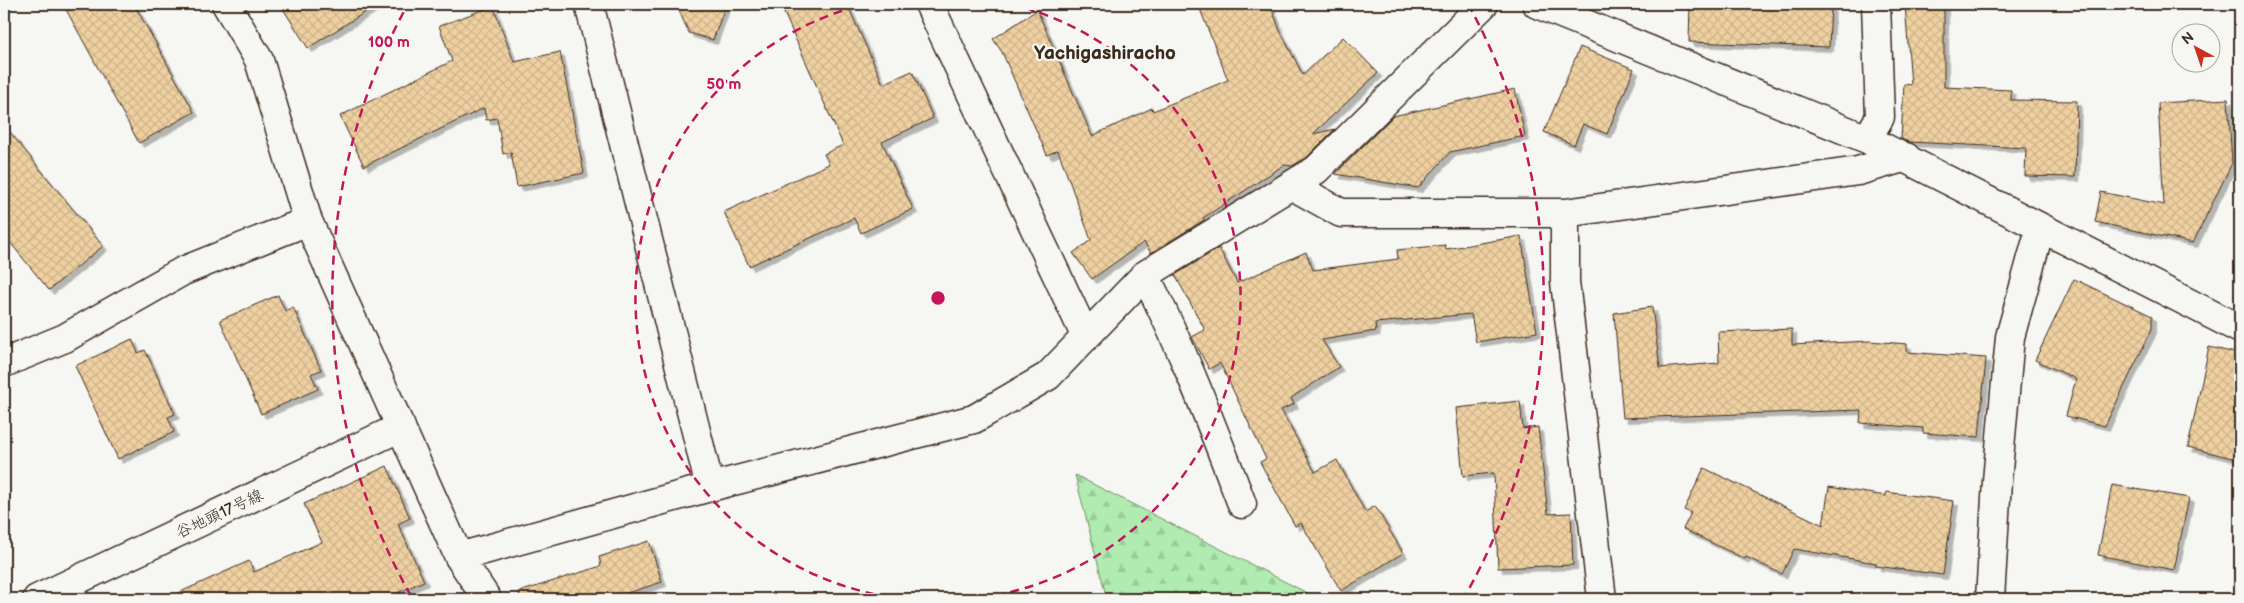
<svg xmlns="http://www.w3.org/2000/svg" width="2244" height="603" font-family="'Balsamiq Sans','Klee One',sans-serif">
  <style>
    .forest { fill: url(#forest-firs); stroke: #768b68 }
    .building { fill: url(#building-cross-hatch); stroke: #3b2a1e; filter: url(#shadow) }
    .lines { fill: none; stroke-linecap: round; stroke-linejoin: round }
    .minor-casing { stroke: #3b2a1e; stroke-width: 31 }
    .minor { stroke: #f6f6f2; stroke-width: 28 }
    .ring { fill: none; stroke: #c2185b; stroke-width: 2.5; stroke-dasharray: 9 6 }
    .labels { text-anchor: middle; stroke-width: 4.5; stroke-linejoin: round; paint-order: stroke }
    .street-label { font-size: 16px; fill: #3b2a1e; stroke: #f6f6f2 }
    .quarter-label { font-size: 19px; font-weight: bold; fill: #3b2a1e; stroke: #f6f6f2 }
    .centre { fill: #c2185b; stroke: #f6f6f2; stroke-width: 2.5 }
    .ring-label { font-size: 15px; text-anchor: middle; font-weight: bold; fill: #c2185b; stroke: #f6f6f2; stroke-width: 4.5; stroke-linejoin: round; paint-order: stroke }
  </style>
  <defs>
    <pattern id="forest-firs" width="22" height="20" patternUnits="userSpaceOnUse" patternTransform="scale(1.25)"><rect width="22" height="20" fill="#b0ecb2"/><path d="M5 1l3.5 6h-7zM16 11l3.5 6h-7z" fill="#98cb99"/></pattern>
    <pattern id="building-cross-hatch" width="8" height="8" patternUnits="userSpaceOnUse" patternTransform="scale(1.25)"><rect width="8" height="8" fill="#efd0a1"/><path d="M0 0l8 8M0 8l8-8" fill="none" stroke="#ceb38a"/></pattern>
    <filter id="shadow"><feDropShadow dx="4.5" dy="4.5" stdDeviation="0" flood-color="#0004"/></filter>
  </defs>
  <rect width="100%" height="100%" fill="#f6f6f2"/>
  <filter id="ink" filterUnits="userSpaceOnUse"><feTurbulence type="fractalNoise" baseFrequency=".02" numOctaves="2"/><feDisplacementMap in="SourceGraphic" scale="10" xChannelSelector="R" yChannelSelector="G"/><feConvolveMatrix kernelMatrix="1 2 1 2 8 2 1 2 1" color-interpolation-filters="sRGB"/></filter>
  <g filter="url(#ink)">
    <!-- forest -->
    <path class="forest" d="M 1075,475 L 1319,599 L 1107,599 Z"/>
    <!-- building -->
    <path class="building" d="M 63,4 L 134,4 L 194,112 L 139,143 Z
      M 280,4 L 378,4 L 308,48 Z
      M 676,4 L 726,4 L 713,40 L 689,33 Z
      M 780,4 L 847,4 L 883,84 L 912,71 L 933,118 L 882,142 L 913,209 L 861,233 L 854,218 L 749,266 L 724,212 L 829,164 L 824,154 L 843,145 Z
      M 1198,4 L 1270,4 L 1281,33 L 1303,75 L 1343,37 L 1378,73 L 1313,134 L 1335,129 L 1306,158 L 1292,166 L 1284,165 L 1203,218 L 1204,220 L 1151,253 L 1144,242 L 1092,279 L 1073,253 L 1091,240 L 1058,150 L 1047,155 L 1002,52 L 993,39 L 1037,10 L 1092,136 L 1152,108 L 1153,111 L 1228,80 Z
      M 1690,4 L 1831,4 L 1829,47 L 1689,42 Z
      M 1905,4 L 1944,4 L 1944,87 L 2011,90 L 2011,100 L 2077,101 L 2075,177 L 2025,176 L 2026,148 L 1910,142 L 1901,139 L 1904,84 L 1911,85 Z
      M 493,6 L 514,62 L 560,52 L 584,173 L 517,187 L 511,152 L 503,154 L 497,118 L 486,120 L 484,108 L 364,166 L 340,116 L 452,61 L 439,26 Z
      M 1580,47 L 1634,69 L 1607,134 L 1583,124 L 1574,145 L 1544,132 Z
      M 1515,89 L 1525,136 L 1450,152 L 1418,188 L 1335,174 L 1393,116 Z
      M 2228,99 L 2232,163 L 2193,243 L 2095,222 L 2101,192 L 2164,205 L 2158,103 Z
      M 4,125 L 103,246 L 49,290 L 4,235 Z
      M 1521,236 L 1537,332 L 1476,342 L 1471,314 L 1375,323 L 1376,331 L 1322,340 L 1339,367 L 1291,398 L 1294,404 L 1281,410 L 1315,472 L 1337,460 L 1365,512 L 1375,506 L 1403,553 L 1341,591 L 1301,523 L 1295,526 L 1260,462 L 1266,459 L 1220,363 L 1209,369 L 1192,337 L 1205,330 L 1175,275 L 1219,248 L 1237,283 L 1306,252 L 1313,270 L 1398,259 L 1397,250 L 1445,245 L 1446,249 Z
      M 2074,279 L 2152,316 L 2152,329 L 2105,426 L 2066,416 L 2076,379 L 2035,360 Z
      M 278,295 L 285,311 L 293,307 L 321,370 L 311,374 L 318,389 L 261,414 L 220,320 Z
      M 1652,307 L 1660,368 L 1719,363 L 1718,332 L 1792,329 L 1792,345 L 1869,341 L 1907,344 L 1907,352 L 1986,358 L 1979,437 L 1923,433 L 1923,428 L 1860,423 L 1861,410 L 1623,418 L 1614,313 Z
      M 132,339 L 138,353 L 145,350 L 175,414 L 168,417 L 174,432 L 118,459 L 75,366 Z
      M 2209,347 L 2240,354 L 2240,460 L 2188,447 Z
      M 1520,401 L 1523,429 L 1538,427 L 1548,514 L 1571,513 L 1573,565 L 1498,568 L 1494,473 L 1463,476 L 1456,408 Z
      M 387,466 L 410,518 L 398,524 L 424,581 L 384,599 L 165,599 L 249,561 L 254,572 L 322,542 L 304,504 Z
      M 1704,468 L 1823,525 L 1829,487 L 1886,496 L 1886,492 L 1954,501 L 1943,575 L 1876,566 L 1876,563 L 1794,549 L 1782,574 L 1746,557 L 1745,559 L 1683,529 L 1691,513 L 1684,510 Z
      M 2112,485 L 2189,498 L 2174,570 L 2098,555 Z
      M 649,541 L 662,582 L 609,599 L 520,599 L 519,592 L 601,566 L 599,557 Z"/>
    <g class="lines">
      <!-- minor casing -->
      <g class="minor-casing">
        <path id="minor" d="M 226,4 L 259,60 L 308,221 L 459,557 L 487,599
          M 589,4 L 710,487
          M 929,4 L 1085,335
          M 1537,4 L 1867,139 L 2240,329
          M 1867,139 L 1880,117 L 1876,4
          M 1293,186 L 1341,213 L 1565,213 L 1858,171 L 1906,157
          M 1565,213 L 1565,282 L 1602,599
          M 1145,275 C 1183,349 1212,426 1242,504
          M 4,363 L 65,338 L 183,271 L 308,221
          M 459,557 L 710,487 L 974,419 L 1048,376 L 1145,275 L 1316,170 L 1484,4
          M 37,599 L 401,427
          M 1990,599 L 1997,481 L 2010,337 L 2040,229"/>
      </g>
      <!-- minor -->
      <use href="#minor" class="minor"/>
    </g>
  </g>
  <!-- distance rings -->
  <g class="ring">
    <path d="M904 599A303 303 0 0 1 865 4M1011 4A303 303 0 0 1 972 599"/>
    <path d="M411 596A606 606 0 0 1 408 4M1468 4A606 606 0 0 1 1465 596"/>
  </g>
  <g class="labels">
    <!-- street labels -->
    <g class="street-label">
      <text transform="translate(219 513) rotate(-25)" y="6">谷地頭17号線</text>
    </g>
    <!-- quarter labels -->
    <g class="quarter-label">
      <text x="1105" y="59">Yachigashiracho</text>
    </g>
  </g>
  <circle cx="938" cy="298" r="8" class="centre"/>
  <g class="ring-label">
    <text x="389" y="47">100 m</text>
    <text x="724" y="89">50 m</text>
  </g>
  <!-- margin -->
  <rect width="2244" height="603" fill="none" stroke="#f6f6f2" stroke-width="20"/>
  <rect x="10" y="10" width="2224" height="583" fill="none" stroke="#3b2a1e" stroke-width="2" filter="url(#ink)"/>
  <!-- north arrow -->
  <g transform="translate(2196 48) rotate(320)"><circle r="24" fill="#f6f6f2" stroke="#aba49d"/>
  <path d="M0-4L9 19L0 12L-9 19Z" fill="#c8321e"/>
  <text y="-8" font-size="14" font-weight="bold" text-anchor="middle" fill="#3b2a1e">N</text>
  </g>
</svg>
